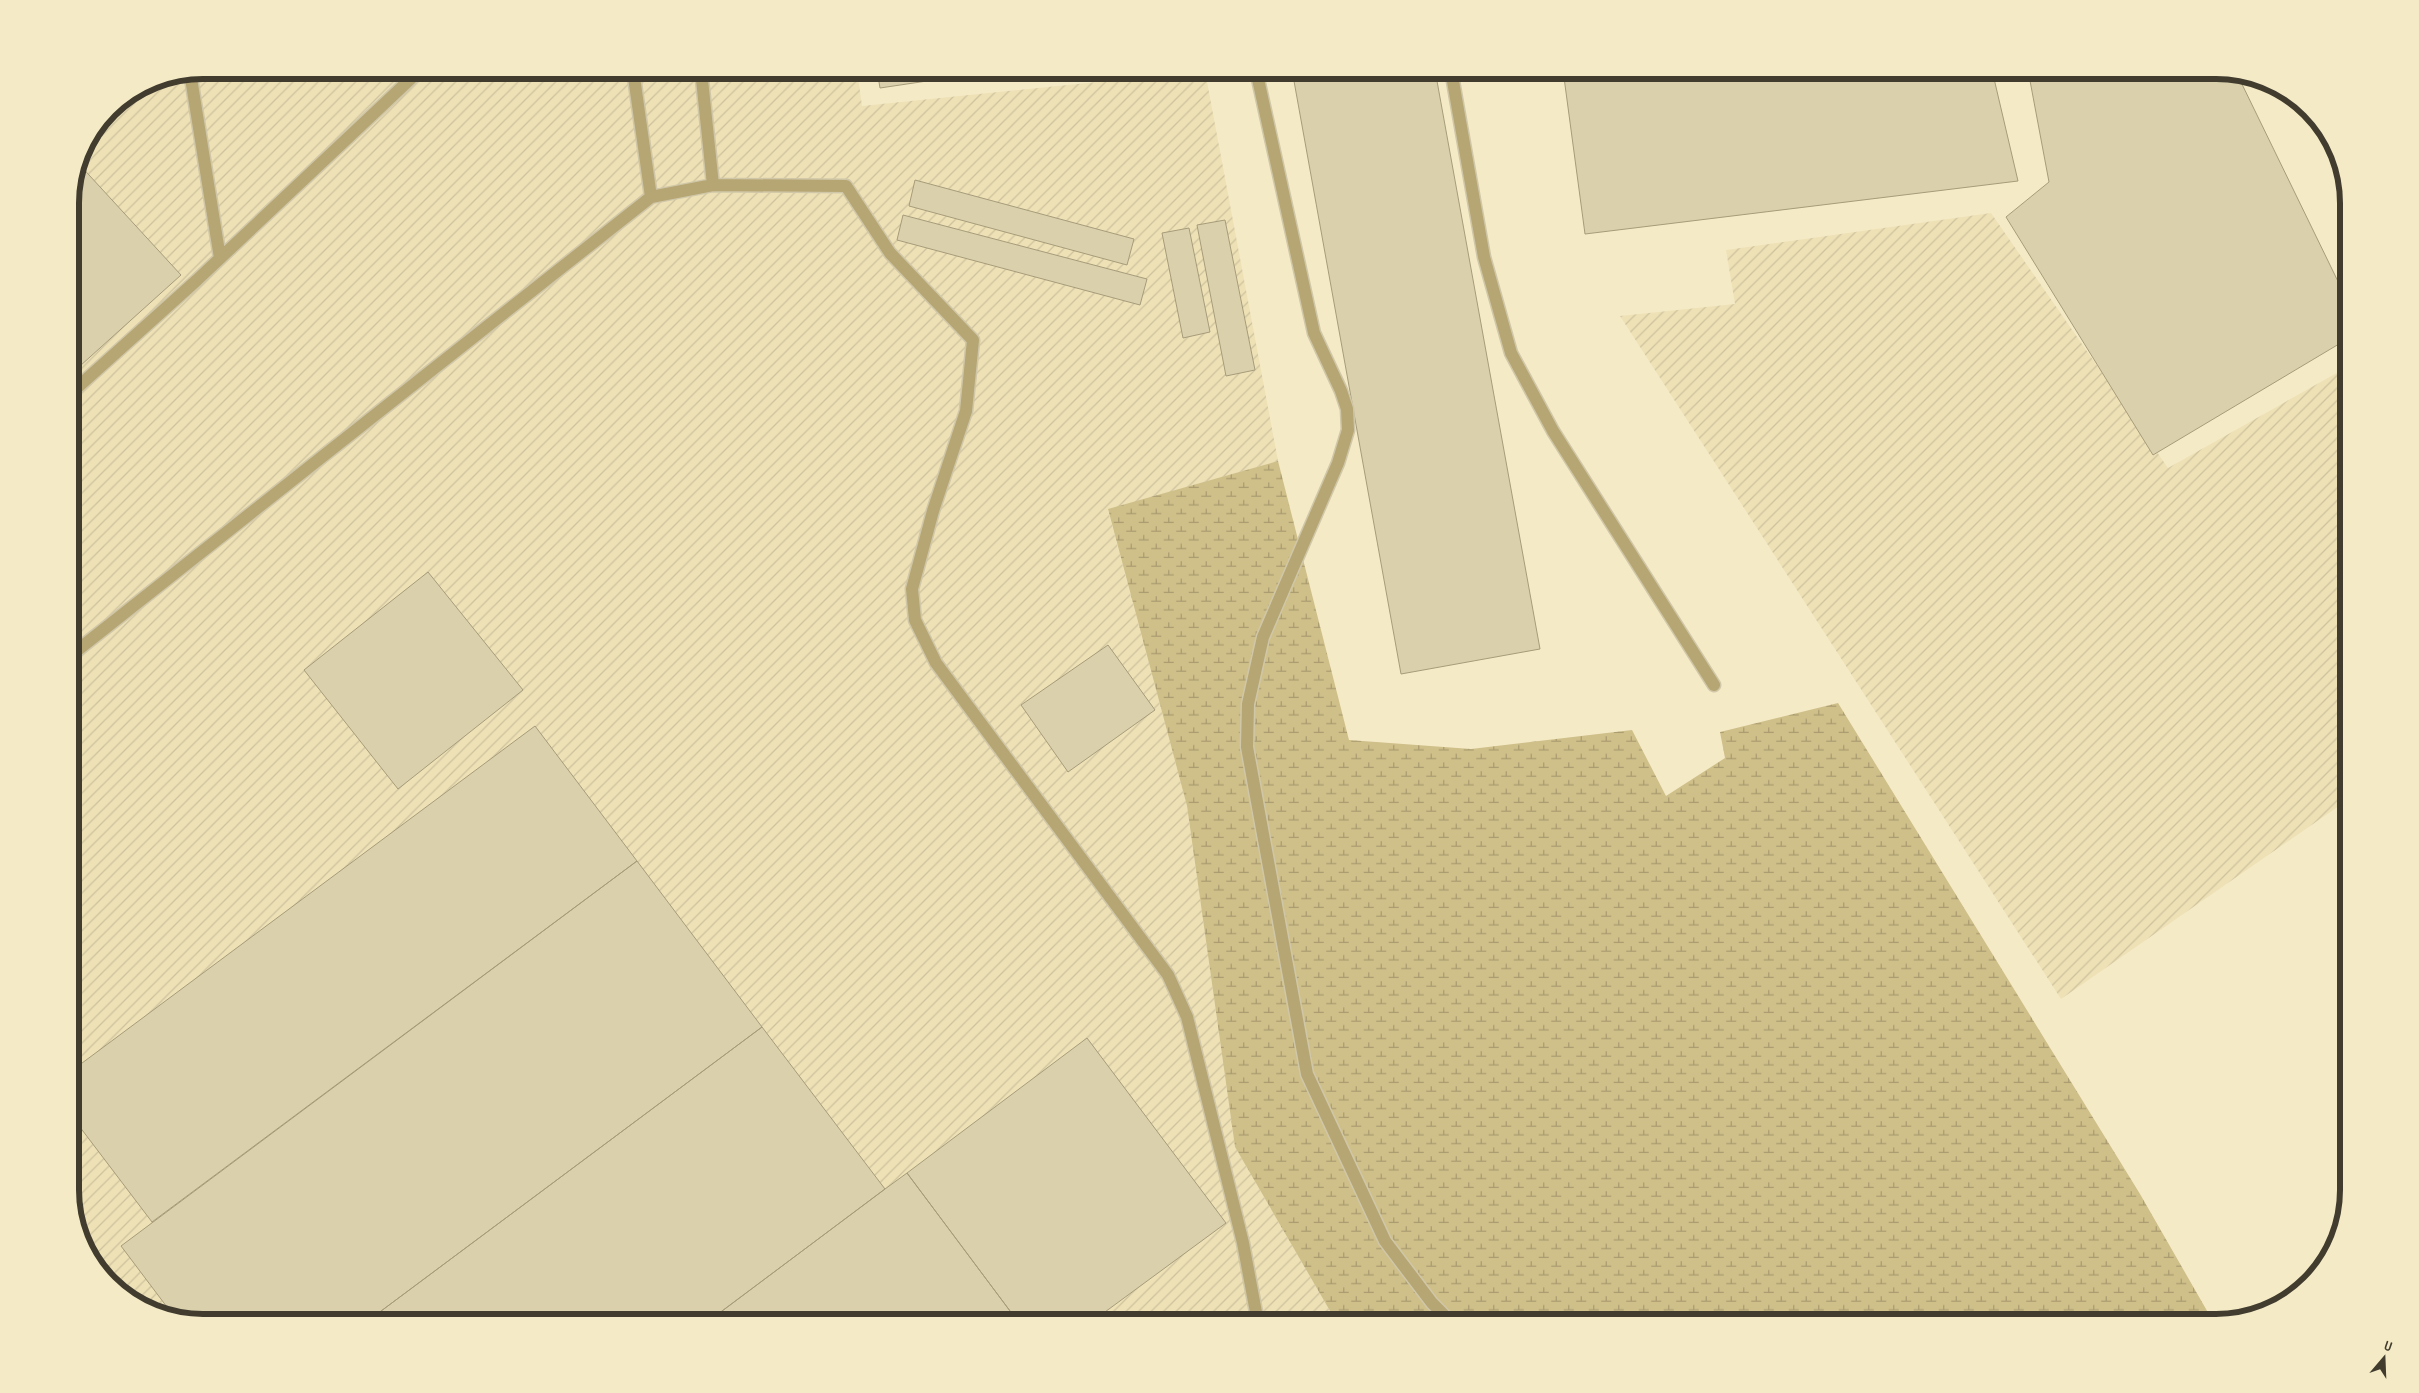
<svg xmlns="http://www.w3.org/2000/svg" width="2419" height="1393" font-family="'Sofia Sans Condensed',sans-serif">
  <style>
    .industrial { fill: url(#industrial-furrows) }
    .wetland { fill: url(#wetland-marsh) }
    .building { fill: #dad0ac; stroke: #a69c7a }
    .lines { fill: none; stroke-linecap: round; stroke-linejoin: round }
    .lane-casing { stroke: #d0c7a8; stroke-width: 15 }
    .lane { stroke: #b6a673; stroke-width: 12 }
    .rim { fill: none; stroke: #413c2e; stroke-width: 6 }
  </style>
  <defs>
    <pattern id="industrial-furrows" width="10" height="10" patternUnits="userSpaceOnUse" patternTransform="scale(1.25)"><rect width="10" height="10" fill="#eee1b6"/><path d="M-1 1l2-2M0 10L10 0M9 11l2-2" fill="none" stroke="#cdc29d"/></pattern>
    <pattern id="wetland-marsh" width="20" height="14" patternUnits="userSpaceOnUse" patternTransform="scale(1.25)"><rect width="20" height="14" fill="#cfbf89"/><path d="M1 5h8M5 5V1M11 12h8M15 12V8" fill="none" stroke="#aa9c70"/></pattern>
  </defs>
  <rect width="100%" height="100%" fill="#f4eac6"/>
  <!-- industrial -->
  <path class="industrial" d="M 202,70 L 857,70 L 862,106 L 1205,71 L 1278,461 L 1108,510 L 1187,806 L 1235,1147 L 1337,1323 L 202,1323 L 136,1305 L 92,1264 L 70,1199 L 70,194 L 84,144 L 109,109 L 152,80 Z
    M 1991,213 L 2168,468 L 2349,366 L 2349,799 L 2061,999 L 1620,316 L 1735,304 L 1726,250 Z"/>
  <!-- wetland -->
  <path class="wetland" d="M 1278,461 L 1349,740 L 1471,749 L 1632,730 L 1666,796 L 1725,758 L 1720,732 L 1838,703 L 2140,1194 L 2214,1323 L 1337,1323 L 1235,1147 L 1187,806 L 1108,509 Z"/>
  <!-- building -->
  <path class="building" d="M 877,70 L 1001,70 L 880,88 Z
    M 1292,70 L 1435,70 L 1540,649 L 1401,674 Z
    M 1563,70 L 1992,70 L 2018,181 L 1585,234 Z
    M 2028,70 L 2217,70 L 2238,76 L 2349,304 L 2349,338 L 2153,455 L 2006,217 L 2049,182 Z
    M 78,163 L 181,275 L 70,375 L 70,194 Z
    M 915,180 L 1134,239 L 1127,265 L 909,206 Z
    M 903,215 L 1147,279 L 1140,305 L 897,240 Z
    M 1225,220 L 1255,370 L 1226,376 L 1197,225 Z
    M 1189,228 L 1210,332 L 1183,338 L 1162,233 Z
    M 428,572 L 523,690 L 398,789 L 304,670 Z
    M 1108,645 L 1155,710 L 1068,772 L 1021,705 Z
    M 535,726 L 637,861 L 152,1222 L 70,1114 L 70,1072 Z
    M 637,861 L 762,1027 L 365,1323 L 202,1323 L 173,1315 L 121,1246 Z
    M 762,1027 L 885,1189 L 706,1323 L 365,1323 Z
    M 1087,1038 L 1226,1223 L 1090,1323 L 1019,1323 L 907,1173 Z
    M 907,1173 L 1019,1323 L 706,1323 L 885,1189 Z"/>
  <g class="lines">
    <!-- lane casing -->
    <g class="lane-casing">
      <path id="lane" d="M 633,70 L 651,197
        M 701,70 L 713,185
        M 1256,70 L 1314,333 L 1341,391 L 1347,409 L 1348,430 L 1338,463 L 1263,637 L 1248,704 L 1247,747 L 1307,1074 L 1385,1241 L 1432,1303 L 1452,1323
        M 1451,70 L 1484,257 L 1511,353 L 1553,431 L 1714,685
        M 190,72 L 220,258
        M 70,394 L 197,280 L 420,70
        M 70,656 L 651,197 L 713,185 L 846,186 L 890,253 L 973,340 L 966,411 L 933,511 L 912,589 L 915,620 L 936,663 L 1168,975 L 1187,1017 L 1243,1243 L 1258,1323"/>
    </g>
    <!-- lane -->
    <use href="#lane" class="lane"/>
  </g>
  <!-- crop -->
  <path d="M0 0H2419V1393H0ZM203 79H2216A124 124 0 0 1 2340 203V1190A124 124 0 0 1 2216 1314H203A124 124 0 0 1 79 1190V203A124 124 0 0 1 203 79Z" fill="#f4eac6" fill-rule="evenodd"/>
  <path class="rim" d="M203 79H2216A124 124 0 0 1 2340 203V1190A124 124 0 0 1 2216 1314H203A124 124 0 0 1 79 1190V203A124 124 0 0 1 203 79Z"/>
  <!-- north arrow -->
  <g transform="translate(2384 1358) rotate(19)" stroke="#f4eac6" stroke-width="4" paint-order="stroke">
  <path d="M0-4L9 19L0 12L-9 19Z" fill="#413c2e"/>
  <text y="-8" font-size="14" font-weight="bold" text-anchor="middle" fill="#413c2e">U</text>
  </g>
</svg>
